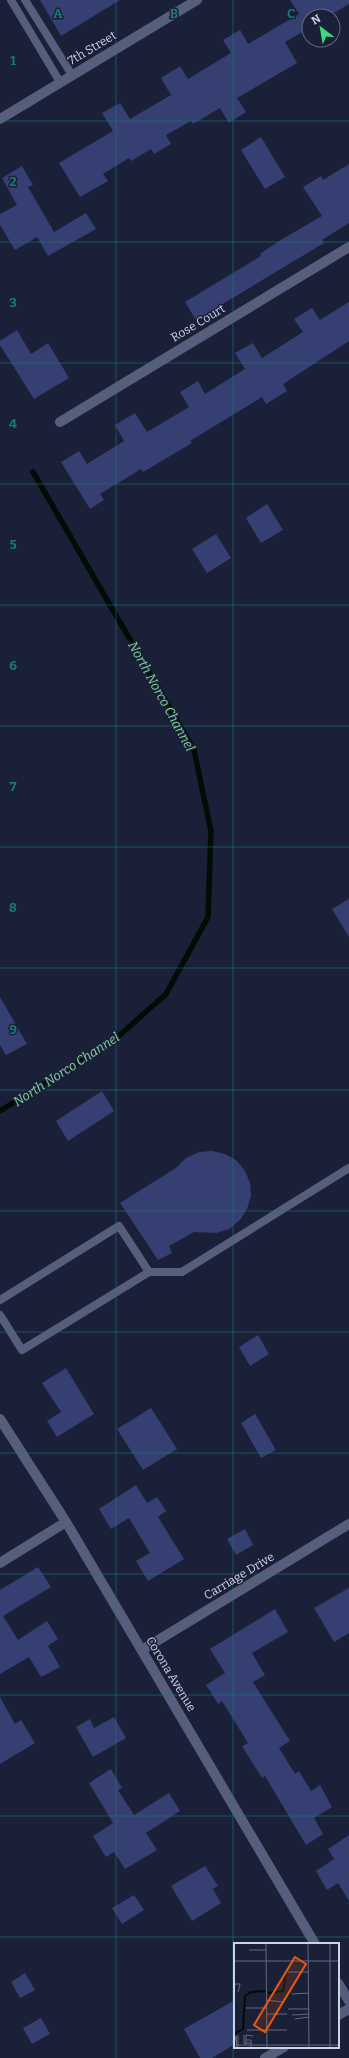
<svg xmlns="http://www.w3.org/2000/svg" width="349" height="2058" font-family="Bitter,serif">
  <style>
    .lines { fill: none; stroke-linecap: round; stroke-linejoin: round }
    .stream { stroke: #000d04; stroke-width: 5.5 }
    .building { fill: #353f72 }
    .service { stroke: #575e7b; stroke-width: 8 }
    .minor { stroke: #575e7b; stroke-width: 10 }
    .grid { fill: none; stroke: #197b74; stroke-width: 1; stroke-opacity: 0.55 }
    .labels { text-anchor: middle; stroke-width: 3; stroke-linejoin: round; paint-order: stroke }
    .street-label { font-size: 12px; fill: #cfd4e4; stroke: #1b2039 }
    .water-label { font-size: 13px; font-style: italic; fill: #80d49a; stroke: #1b2039 }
    .inset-river { fill: none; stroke: #000d04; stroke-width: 2 }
    .inset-road { fill: none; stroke: #63687d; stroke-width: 1 }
    .view { fill: #e8590c; fill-opacity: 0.15; stroke: #e8590c; stroke-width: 2 }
    .inset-edge { fill: none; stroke: #cfd4e4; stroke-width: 2 }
    .grid-label { font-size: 13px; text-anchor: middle; font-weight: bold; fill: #197b74; stroke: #1b2039; stroke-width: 3; stroke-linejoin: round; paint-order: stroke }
  </style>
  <rect width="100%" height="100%" fill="#1b2039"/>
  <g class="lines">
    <!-- stream -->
    <path class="stream" d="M 0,1111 L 112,1042 L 166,994 L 208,917 L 211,831 L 194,750 L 33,472"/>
  </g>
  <!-- building -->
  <path class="building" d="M 40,0 L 120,0 L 61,36 Z
    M 290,0 L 349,0 L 349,4 L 329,16 L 309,16 L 309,28 L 285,42 L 297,63 L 237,98 L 246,112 L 229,123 L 220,108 L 193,124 L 191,121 L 166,135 L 171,144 L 154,154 L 151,149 L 131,161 L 129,158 L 103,174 L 108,181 L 80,197 L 59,163 L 113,131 L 102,113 L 120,103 L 130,119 L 171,95 L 161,78 L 180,66 L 188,79 L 231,53 L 223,40 L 240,30 L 248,44 L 299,14 Z
    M 261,137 L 285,177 L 265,189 L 241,150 Z
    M 349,164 L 349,223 L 322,240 L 324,243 L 196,320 L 185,302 L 261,256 L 260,254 L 279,241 L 322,216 L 303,187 L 321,176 L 323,180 Z
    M 22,166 L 33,185 L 28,187 L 54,232 L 86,213 L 96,229 L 48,256 L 37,237 L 15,250 L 0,225 L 0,214 L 17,205 L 2,178 Z
    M 349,302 L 349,341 L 283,384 L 287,391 L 266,404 L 262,397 L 190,441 L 192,443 L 143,472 L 141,469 L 100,494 L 104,500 L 90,509 L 61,462 L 79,451 L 87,464 L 124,441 L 115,425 L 135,413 L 147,432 L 189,407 L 180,392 L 198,381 L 205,394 L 245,369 L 235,353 L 253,343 L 262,358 L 303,332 L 294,319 L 312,308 L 320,320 Z
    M 17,330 L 31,354 L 48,343 L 69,378 L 34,399 L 0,345 L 0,341 Z
    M 267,504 L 283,530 L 261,543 L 246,518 Z
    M 216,534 L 231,558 L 207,573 L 192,549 Z
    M 349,899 L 349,937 L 332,909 Z
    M 0,997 L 27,1044 L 6,1055 L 0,1045 Z
    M 102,1091 L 114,1111 L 68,1141 L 56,1121 Z
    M 212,1151 L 225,1154 L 236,1160 L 245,1171 L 250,1183 L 251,1196 L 247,1209 L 240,1220 L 229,1229 L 216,1233 L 194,1232 L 169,1246 L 172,1253 L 158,1260 L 120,1203 L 176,1168 L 186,1158 L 199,1152 Z
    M 258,1335 L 269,1354 L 250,1366 L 239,1347 Z
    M 66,1368 L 94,1414 L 57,1437 L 47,1421 L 61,1412 L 42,1383 Z
    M 151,1408 L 177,1449 L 143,1470 L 117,1429 Z
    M 255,1414 L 276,1450 L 261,1458 L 241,1423 Z
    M 136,1485 L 147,1503 L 157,1497 L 166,1511 L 158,1517 L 184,1559 L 148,1581 L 136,1561 L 150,1553 L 129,1518 L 111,1529 L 99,1509 Z
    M 245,1529 L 253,1545 L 236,1555 L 227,1539 Z
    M 38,1567 L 51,1587 L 3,1616 L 18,1640 L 47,1621 L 58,1639 L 48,1646 L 60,1667 L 41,1677 L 29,1657 L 0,1674 L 0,1590 Z
    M 349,1588 L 349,1633 L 334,1642 L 314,1608 Z
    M 275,1609 L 288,1632 L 252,1653 L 265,1675 L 253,1682 L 290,1741 L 279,1748 L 295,1774 L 299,1771 L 311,1791 L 320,1785 L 332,1807 L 314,1818 L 323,1834 L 306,1845 L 265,1776 L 262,1778 L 242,1746 L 248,1743 L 222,1701 L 218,1704 L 206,1685 L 225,1673 L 210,1649 Z
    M 0,1697 L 15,1724 L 21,1720 L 35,1743 L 0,1764 Z
    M 114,1717 L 126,1738 L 93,1757 L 76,1727 L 90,1719 L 94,1728 Z
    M 111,1769 L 122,1788 L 118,1790 L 134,1815 L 169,1793 L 180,1811 L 146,1833 L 157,1850 L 125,1869 L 114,1852 L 106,1857 L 93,1836 L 113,1823 L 89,1783 Z
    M 349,1835 L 349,1901 L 338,1883 L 327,1890 L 316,1871 L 334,1859 L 328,1849 Z
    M 205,1866 L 218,1886 L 213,1889 L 221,1903 L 192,1921 L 171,1886 Z
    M 134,1895 L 144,1910 L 122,1924 L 112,1908 Z
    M 25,1973 L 35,1990 L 20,1998 L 11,1982 Z
    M 235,2000 L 235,2044 L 212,2058 L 200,2058 L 184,2029 Z
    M 41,2018 L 50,2034 L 32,2044 L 23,2028 Z"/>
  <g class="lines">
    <!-- service -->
    <path class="service" d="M 11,0 L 60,82
      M 25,0 L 72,75
      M 0,1300 L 119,1226 L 149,1272
      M 0,1315 L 22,1350 L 149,1272 L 182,1272 L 349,1168"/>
    <!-- minor -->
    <path class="minor" d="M 0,119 L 197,0
      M 60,422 L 349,247
      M 0,1419 L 66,1522 L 315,1944
      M 0,1563 L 66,1522
      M 142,1650 L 349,1524
      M 338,1983 L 349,2001
      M 338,2015 L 349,2009
      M 265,2058 L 284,2047"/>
  </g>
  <!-- grid -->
  <path class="grid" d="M 116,0 L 116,2058M 233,0 L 233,2058M 0,121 L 349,121M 0,242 L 349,242M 0,363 L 349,363M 0,484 L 349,484M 0,605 L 349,605M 0,726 L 349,726M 0,847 L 349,847M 0,968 L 349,968M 0,1090 L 349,1090M 0,1211 L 349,1211M 0,1332 L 349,1332M 0,1453 L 349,1453M 0,1574 L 349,1574M 0,1695 L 349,1695M 0,1816 L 349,1816M 0,1937 L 349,1937"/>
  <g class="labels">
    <!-- street labels -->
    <g class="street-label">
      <text transform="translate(92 48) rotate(-31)" y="4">7th Street</text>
      <text transform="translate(198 323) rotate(-31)" y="4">Rose Court</text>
      <text transform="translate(239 1576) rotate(-31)" y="4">Carriage Drive</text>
      <text transform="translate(171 1674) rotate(59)" y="4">Corona Avenue</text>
    </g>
    <!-- water labels -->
    <g class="water-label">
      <text transform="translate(162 696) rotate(61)" y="5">North Norco Channel</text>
      <text transform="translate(66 1069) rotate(-33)" y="5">North Norco Channel</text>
    </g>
  </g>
  <!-- overview -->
  <g transform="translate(234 1943)">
    <rect width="105" height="105" fill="#1b2039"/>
    <path class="inset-river" d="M 34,50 L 49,48 L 52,30M 0,91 L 9,86 L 11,53 L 17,49 L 31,48"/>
    <path class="inset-road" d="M 32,0 L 33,105M 74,0 L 75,105M 96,0 L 96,105M 15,7 L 32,7M 0,18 L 105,18M 54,29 L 75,29M 0,49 L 1,41 L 6,41 L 4,49M 58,51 L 75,50M 32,57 L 49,59M 12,65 L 33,65M 54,66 L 75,66M 33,71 L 53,71M 58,72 L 75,71M 61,76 L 75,74M 13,87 L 53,87M 4,92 L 4,105M 10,92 L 10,100 L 17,100M 12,97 L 12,92 L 19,93M 0,102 L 2,93 L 3,105M 0,102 L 105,102M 12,102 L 12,97 L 17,97 L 17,105"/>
    <path class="view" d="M 61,14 L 72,21 L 31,89 L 20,82 Z"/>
    <rect width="105" height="105" class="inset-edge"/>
  </g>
  <g class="grid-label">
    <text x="58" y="18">A</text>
    <text x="174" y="18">B</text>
    <text x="291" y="18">C</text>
    <text x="13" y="65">1</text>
    <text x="13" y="186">2</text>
    <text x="13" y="307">3</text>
    <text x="13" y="428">4</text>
    <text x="13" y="549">5</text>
    <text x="13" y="670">6</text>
    <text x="13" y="791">7</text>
    <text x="13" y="912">8</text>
    <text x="13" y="1034">9</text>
  </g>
  <!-- north arrow -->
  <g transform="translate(321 28) rotate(329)"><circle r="19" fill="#1b2039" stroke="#63687d"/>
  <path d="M0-3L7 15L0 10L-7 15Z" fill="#3fd77d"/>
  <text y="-6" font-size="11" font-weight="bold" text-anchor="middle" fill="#cfd4e4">N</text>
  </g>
</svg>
